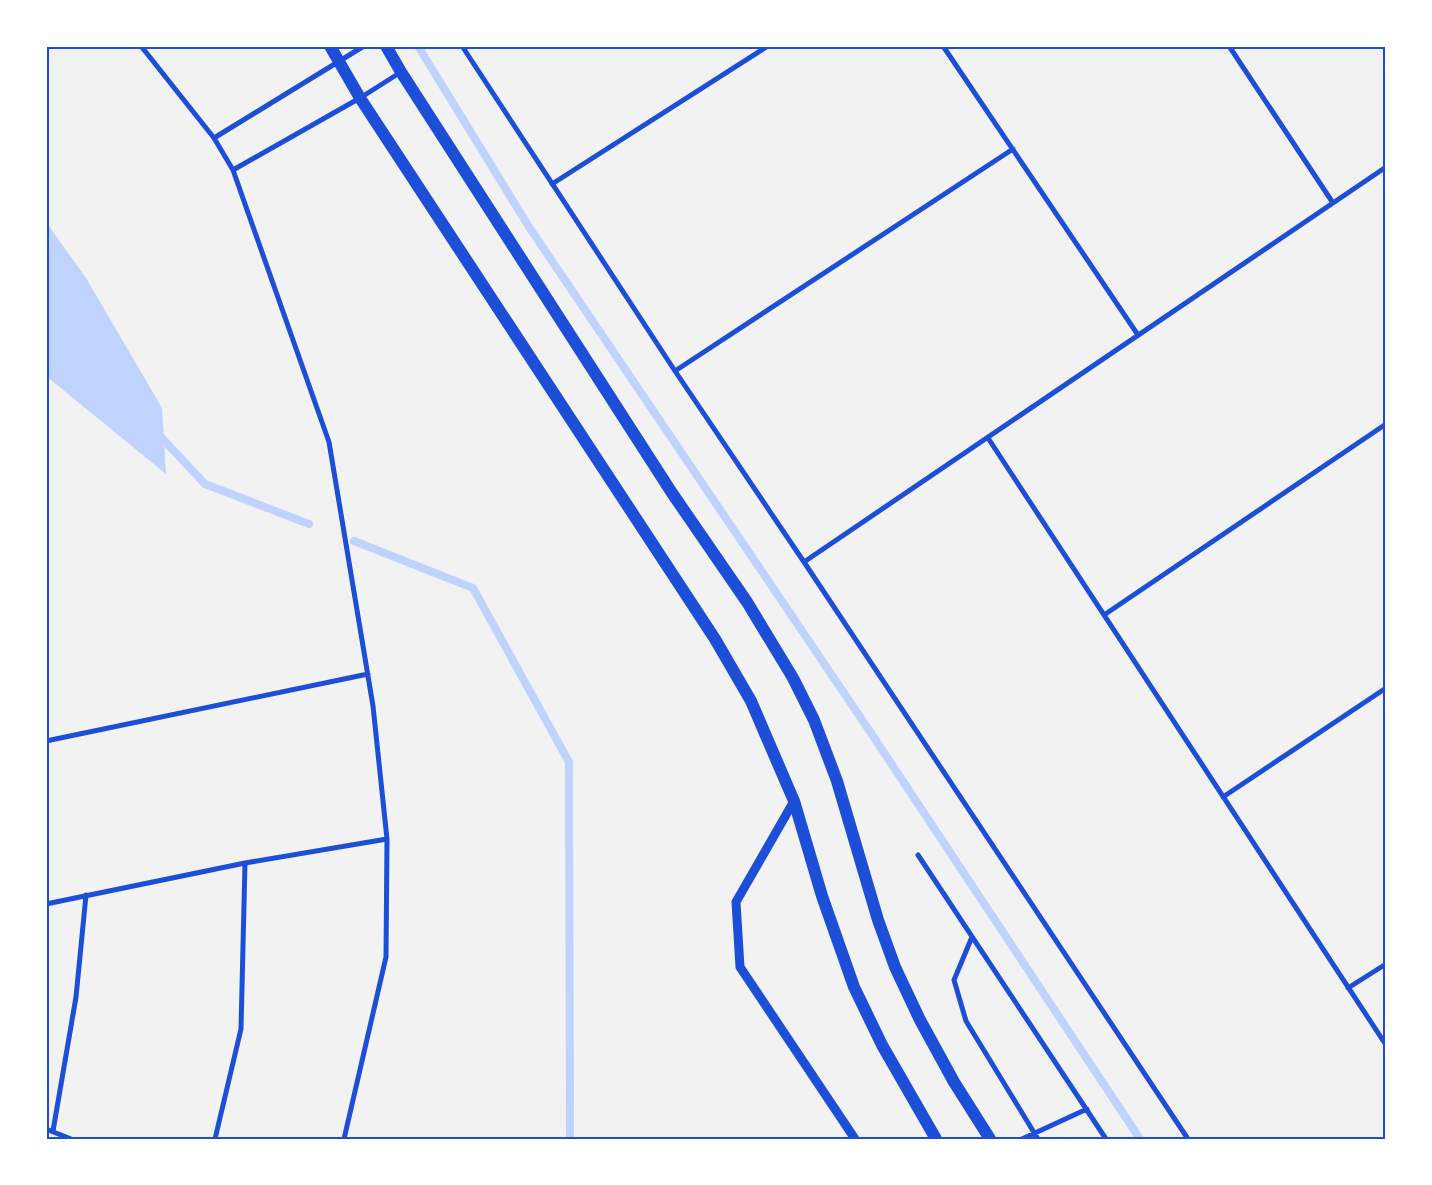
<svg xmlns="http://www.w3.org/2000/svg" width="1432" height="1185" font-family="Rubik,sans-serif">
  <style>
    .water { fill: #bfd3fe }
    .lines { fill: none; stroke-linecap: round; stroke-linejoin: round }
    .stream { stroke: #bfd3fe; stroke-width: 8 }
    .minor { stroke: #1d4ed8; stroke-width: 5 }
    .tertiary { stroke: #1d4ed8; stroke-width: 9 }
    .primary { stroke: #1d4ed8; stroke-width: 12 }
    .neatline { fill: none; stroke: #1d4ed8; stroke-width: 2 }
  </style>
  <rect width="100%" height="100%" fill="#f2f2f2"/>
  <!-- water -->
  <path class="water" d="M 46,222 L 86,278 L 162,408 L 166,474 L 46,376 Z"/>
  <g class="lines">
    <!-- stream -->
    <path class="stream" d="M 418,46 L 529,227 L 871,733 L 1140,1139
      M 158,434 L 205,484 L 309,524
      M 354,541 L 473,588 L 569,762 L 570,1139"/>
    <!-- minor -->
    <path class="minor" d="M 141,46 L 214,138 L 233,170 L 329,442 L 373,706 L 387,839 L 386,957 L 344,1139
      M 462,46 L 675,371 L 804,562 L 1188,1139
      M 943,46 L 1138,335
      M 1229,46 L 1333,203
      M 214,138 L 364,46
      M 233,170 L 360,98 L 401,72
      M 552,184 L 768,46
      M 675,371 L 1013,149
      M 988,438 L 1386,1045
      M 804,562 L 1386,167
      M 1104,615 L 1386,424
      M 46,741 L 368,674
      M 1223,797 L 1386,688
      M 918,855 L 1106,1139
      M 46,904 L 245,863 L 387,839
      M 972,937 L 954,980 L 966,1021 L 1038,1139
      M 1348,988 L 1386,964
      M 46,1129 L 71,1139
      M 53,1131 L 76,997 L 86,895
      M 215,1139 L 241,1029 L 245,863
      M 1022,1139 L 1087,1109"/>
    <!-- tertiary -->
    <path class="tertiary" d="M 794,801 L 736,902 L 740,967 L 855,1139"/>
    <!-- primary -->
    <path class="primary" d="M 330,46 L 360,98 L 715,639 L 751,701 L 794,801 L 822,896 L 854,987 L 882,1045 L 936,1139
      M 386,46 L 401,72 L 672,493 L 747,602 L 793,678 L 814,720 L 837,781 L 878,920 L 895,967 L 920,1020 L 954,1082 L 990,1139"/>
  </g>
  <!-- border -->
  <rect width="1432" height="1185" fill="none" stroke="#ffffff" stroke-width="95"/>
  <rect x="48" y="48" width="1336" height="1090" class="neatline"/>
</svg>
